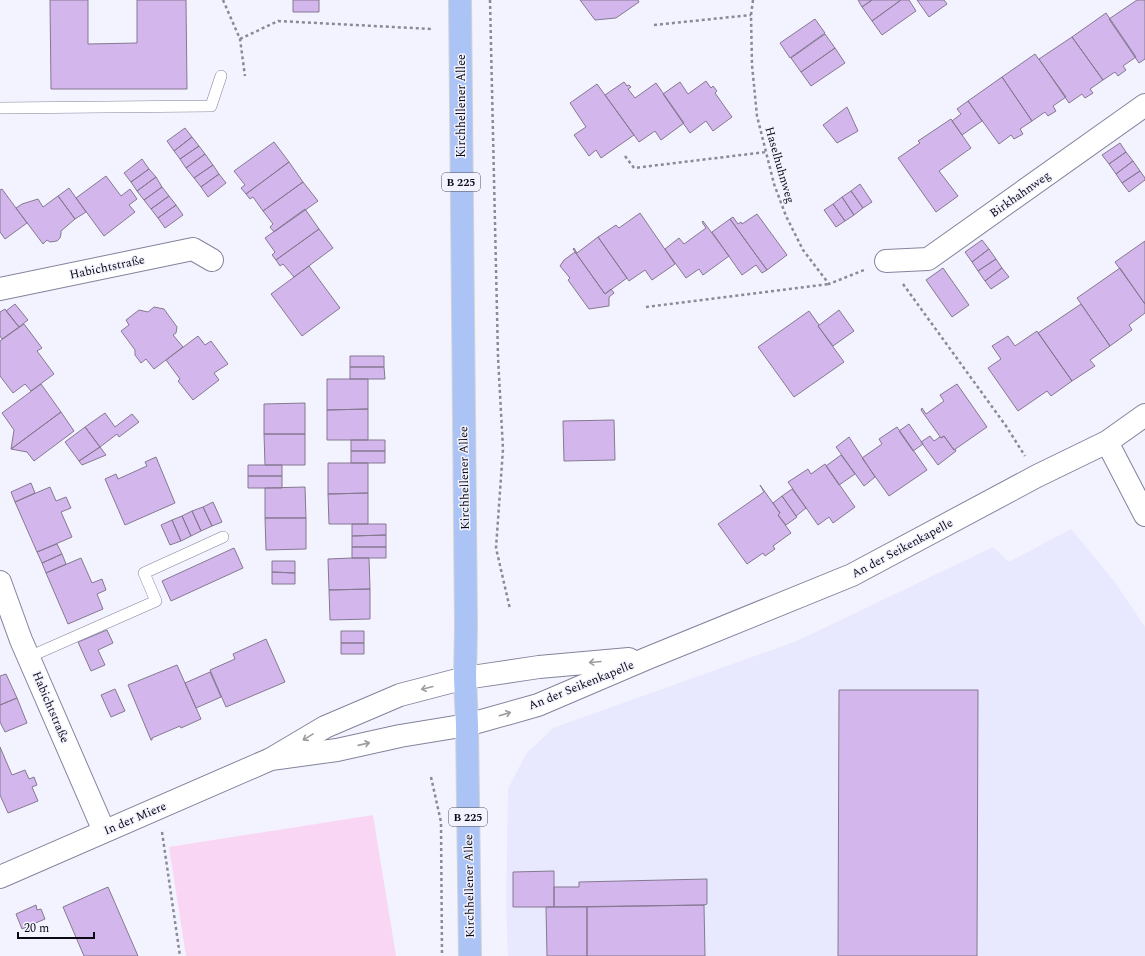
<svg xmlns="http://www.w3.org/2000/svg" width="1145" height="956" font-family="Spectral,serif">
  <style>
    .built { fill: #e8e8fe }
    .green { fill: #f9d6f4 }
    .building { fill: #d3b7ec; stroke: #857991 }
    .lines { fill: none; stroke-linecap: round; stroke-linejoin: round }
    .lane-casing { stroke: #83839d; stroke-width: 12 }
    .street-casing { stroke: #83839d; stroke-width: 24 }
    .primary-casing { stroke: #d3d3d5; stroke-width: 24 }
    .path { stroke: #8a8a95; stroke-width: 2.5; stroke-dasharray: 3 3; stroke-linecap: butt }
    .lane { stroke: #fff; stroke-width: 11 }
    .street { stroke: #fff; stroke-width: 22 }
    .primary { stroke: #abc4f5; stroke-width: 22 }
    .oneway { stroke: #9d9da1 }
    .labels { text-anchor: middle; stroke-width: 3; stroke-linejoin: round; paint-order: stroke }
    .shield { fill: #f3f3ff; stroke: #51505a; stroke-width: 1 }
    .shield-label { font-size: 11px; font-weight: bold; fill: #0b0a13 }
    .street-label { font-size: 12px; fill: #0b0a13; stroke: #f3f3ff }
  </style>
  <rect width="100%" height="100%" fill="#f3f3ff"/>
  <!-- built -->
  <path class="built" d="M 1071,529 L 1114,581 L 1145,627 L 1145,956 L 508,956 L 506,904 L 508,789 L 526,754 L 553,728 L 797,641 L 993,547 L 1009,562 Z"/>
  <!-- green -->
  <path class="green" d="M 373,815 L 396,956 L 186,956 L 169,847 Z"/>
  <!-- building -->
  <path class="building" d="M 50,0 L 88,0 L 88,44 L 137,43 L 137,0 L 186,0 L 187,89 L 51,89 Z
    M 293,0 L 319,0 L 319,12 L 293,12 Z
    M 580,0 L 638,0 L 639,2 L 616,18 L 595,20 Z
    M 858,0 L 872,0 L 862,7 Z
    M 872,0 L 901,0 L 872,21 L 862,7 Z
    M 901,0 L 909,0 L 916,11 L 882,35 L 872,21 Z
    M 917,0 L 944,0 L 947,4 L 929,17 Z
    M 1137,0 L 1145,0 L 1145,59 L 1139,63 L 1109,19 Z
    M 1106,13 L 1136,57 L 1123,66 L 1126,70 L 1118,76 L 1115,72 L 1103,80 L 1072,37 Z
    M 815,19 L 825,33 L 790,58 L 780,43 Z
    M 825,34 L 835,48 L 801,72 L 791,58 Z
    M 1072,37 L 1103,80 L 1090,89 L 1093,93 L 1085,98 L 1082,94 L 1069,103 L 1039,59 Z
    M 835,48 L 845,63 L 811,86 L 801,72 Z
    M 1035,54 L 1066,97 L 1053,106 L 1056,111 L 1048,116 L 1045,112 L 1032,121 L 1002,77 Z
    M 1002,77 L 1032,121 L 1020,129 L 1023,134 L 1014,139 L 1011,135 L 999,144 L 968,101 Z
    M 706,81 L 711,88 L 713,86 L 717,91 L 715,93 L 732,117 L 713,131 L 706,121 L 690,133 L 663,94 L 680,82 L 688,94 Z
    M 624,82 L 627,86 L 629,85 L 631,87 L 628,89 L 635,98 L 656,83 L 684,123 L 661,140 L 655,131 L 639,142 L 605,95 Z
    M 597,84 L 634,135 L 601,158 L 596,150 L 589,156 L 574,135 L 586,127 L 570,103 Z
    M 968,101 L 982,121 L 962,135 L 952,121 L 961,114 L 957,109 Z
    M 847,107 L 858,131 L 837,143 L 823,125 Z
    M 951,119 L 971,148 L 939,171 L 958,196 L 936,212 L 898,158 L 920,143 L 918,141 Z
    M 185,128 L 192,137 L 174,151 L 167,141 Z
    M 192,137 L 199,146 L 180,159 L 174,151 Z
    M 274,142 L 289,162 L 246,194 L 241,188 L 245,185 L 234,171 Z
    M 1120,143 L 1126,152 L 1109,164 L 1102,155 Z
    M 199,146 L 205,154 L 186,168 L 180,159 Z
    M 1126,152 L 1133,161 L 1116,174 L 1109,164 Z
    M 205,154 L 213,165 L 194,178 L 186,168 Z
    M 142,159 L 149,169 L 131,182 L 124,173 Z
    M 1133,161 L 1140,171 L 1122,183 L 1116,174 Z
    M 289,162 L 303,182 L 263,211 L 253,197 L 250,199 L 246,194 Z
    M 213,165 L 219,174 L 201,187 L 194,178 Z
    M 149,169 L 156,177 L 137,191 L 131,182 Z
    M 1140,171 L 1145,178 L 1145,180 L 1129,192 L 1122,183 Z
    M 219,174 L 226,183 L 208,197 L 201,187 Z
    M 106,176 L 121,196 L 130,189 L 137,199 L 129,205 L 135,212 L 104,236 L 76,198 Z
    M 156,177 L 162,187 L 144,200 L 137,191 Z
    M 303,182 L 318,201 L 274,232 L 270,227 L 273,224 L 263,211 Z
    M 860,184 L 872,202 L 863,208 L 851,191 Z
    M 162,187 L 169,196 L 151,209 L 144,200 Z
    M 69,188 L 86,212 L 75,219 L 58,196 Z
    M 2,189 L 27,223 L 5,239 L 0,232 L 0,190 Z
    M 851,191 L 863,208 L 854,215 L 842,197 Z
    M 58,196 L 75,219 L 61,231 L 61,234 L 60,238 L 57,241 L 50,242 L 47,240 L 43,244 L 16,208 L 22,204 L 38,199 L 43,207 Z
    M 169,196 L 176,205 L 158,218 L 151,209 Z
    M 842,197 L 854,215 L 845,221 L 833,204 Z
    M 833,204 L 845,221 L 836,227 L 824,210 Z
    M 176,205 L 183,215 L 165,228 L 158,218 Z
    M 305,209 L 319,229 L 276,260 L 272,255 L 275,252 L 265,238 Z
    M 640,213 L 675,264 L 652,280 L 645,270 L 629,281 L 598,237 L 616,225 L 619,228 Z
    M 757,214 L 787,255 L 767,270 L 730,219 L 733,217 L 738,224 L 741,222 L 742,224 Z
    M 730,219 L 767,270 L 762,273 L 756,265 L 742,275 L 712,232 Z
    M 703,221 L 729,256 L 703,275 L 699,269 L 686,278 L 665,249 L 679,238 L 684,244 L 706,228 L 702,222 Z
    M 319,229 L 333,248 L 294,277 L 283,264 L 280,266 L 276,260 Z
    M 598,237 L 627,278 L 605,294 L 573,249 L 574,248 L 577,253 Z
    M 982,240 L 989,249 L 972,262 L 965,252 Z
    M 1145,241 L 1145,304 L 1115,262 Z
    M 989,249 L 996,259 L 978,271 L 972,262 Z
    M 575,252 L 605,294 L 611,289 L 614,293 L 609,297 L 609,306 L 589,309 L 568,280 L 570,278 L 560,266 L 564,260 Z
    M 996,259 L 1002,268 L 985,281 L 978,271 Z
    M 309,266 L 340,308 L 302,336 L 271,294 Z
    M 943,268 L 969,305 L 952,317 L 926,280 Z
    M 1002,268 L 1009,277 L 991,289 L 985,281 Z
    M 1120,268 L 1145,304 L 1145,313 L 1129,325 L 1132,330 L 1110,346 L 1077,298 Z
    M 15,304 L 28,320 L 19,327 L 6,311 Z
    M 1081,304 L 1110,346 L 1090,360 L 1095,366 L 1072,381 L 1038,333 Z
    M 154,307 L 164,309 L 177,327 L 176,333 L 173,335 L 183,347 L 154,369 L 146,359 L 141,363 L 135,355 L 135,350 L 121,331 L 129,325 L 126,320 L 139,310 L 148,312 Z
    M 5,309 L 19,327 L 2,339 L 0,336 L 0,312 Z
    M 839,310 L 854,331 L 833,346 L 818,326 Z
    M 809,311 L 819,325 L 818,326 L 844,362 L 794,397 L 758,347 Z
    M 24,324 L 42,348 L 37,351 L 54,374 L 31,391 L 25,384 L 13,393 L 0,376 L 0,341 Z
    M 1037,331 L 1072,381 L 1051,396 L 1047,391 L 1018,411 L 988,368 L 1001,359 L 992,346 L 1008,336 L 1015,346 Z
    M 198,336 L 205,345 L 211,341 L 228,364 L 214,373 L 219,380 L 193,400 L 178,381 L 180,379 L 166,360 Z
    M 350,356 L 384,356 L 384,367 L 350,367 Z
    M 350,367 L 384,367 L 385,379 L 350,379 Z
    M 327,379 L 368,379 L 368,409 L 327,410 Z
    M 41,384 L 61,412 L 11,449 L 14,430 L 2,413 Z
    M 957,384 L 987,427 L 954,450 L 944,436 L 941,438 L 921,410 L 922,408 L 926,414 L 944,401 L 940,395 Z
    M 305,403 L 305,434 L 264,434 L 264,404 Z
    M 368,409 L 368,440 L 327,440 L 327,410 Z
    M 61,412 L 74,431 L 34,461 L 27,452 L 11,449 Z
    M 105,413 L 115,427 L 132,414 L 139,422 L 119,437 L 117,434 L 100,447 L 85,427 Z
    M 614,420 L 615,460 L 564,461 L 563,421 Z
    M 909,424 L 923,444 L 913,451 L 899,431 Z
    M 85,427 L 100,447 L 79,461 L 65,442 Z
    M 897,427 L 927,470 L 889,496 L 862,458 L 882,444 L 879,439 Z
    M 264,434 L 305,434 L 305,465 L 265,465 Z
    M 930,436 L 934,441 L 940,437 L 941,438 L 944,436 L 954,450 L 955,449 L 956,451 L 938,465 L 921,442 Z
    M 849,437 L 875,477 L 864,486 L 836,447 Z
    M 351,440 L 385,440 L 385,451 L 351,451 Z
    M 100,447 L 106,455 L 82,465 L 79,461 Z
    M 351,451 L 385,451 L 385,463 L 351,463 Z
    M 841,455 L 855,474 L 839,485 L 826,466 Z
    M 156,457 L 175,503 L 125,525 L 105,479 L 116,474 L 118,479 L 147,466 L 145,462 Z
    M 328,463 L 368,463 L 368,493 L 328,494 Z
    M 825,464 L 855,507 L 833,523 L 829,517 L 818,525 L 788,482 L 808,469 L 811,474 Z
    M 248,465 L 282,465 L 282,476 L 248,476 Z
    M 248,476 L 282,476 L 282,488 L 248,488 Z
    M 31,483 L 35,493 L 15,502 L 11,492 Z
    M 760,485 L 780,513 L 778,515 L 791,533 L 773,546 L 775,549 L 765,556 L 763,553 L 747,564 L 718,524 L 764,492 Z
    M 50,487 L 56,501 L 66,497 L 71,508 L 61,512 L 72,537 L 37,552 L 15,502 Z
    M 305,487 L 306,518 L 265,518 L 265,488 Z
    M 792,489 L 806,508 L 796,516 L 782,496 Z
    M 368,493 L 368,524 L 329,524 L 328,494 Z
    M 782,496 L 797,517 L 786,525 L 778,515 L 780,513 L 773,503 Z
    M 213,502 L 222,522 L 212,526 L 203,507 Z
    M 203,507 L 212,526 L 201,531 L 192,511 Z
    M 192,511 L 201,531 L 191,536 L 182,516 Z
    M 182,516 L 191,536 L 181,541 L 172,520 Z
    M 265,518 L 306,518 L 306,549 L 266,550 Z
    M 172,520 L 181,541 L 170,545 L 161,525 Z
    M 352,524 L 386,524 L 386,535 L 352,536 Z
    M 386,535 L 386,547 L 352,547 L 352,536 Z
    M 57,544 L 62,554 L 42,563 L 37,552 Z
    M 352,547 L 386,547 L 386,558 L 352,558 Z
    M 234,548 L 243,568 L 171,601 L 162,581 Z
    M 62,554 L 66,564 L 46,573 L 42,563 Z
    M 81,558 L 92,583 L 102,579 L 106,590 L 97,594 L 103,609 L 68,624 L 46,573 Z
    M 352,558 L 369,558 L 370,589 L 329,590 L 328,559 Z
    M 272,561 L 295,561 L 295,573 L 272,572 Z
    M 272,572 L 295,573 L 295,584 L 272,584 Z
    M 370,589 L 370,619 L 330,620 L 329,590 Z
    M 107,630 L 113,643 L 98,650 L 105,665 L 91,671 L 78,642 Z
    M 341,631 L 364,631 L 364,643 L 341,643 Z
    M 266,639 L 285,682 L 226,707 L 210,670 L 235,659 L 233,654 Z
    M 341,643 L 364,643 L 364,654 L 341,654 Z
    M 177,665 L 201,719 L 181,728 L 180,726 L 152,738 L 152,740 L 151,740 L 128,685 Z
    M 210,672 L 221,697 L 196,708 L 185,683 Z
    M 6,674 L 17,698 L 0,705 L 0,676 Z
    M 115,689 L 125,711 L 111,717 L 101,695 Z
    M 839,690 L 978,690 L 977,956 L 838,956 Z
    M 17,698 L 27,723 L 5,732 L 0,722 L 0,705 Z
    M 0,747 L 12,775 L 25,770 L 29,779 L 34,777 L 37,785 L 32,787 L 38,801 L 8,813 L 0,795 Z
    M 554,871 L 554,907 L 513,907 L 513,872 Z
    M 707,879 L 707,904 L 704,905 L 554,907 L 554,887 L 579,887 L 579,882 Z
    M 108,887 L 138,956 L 84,956 L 63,907 Z
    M 36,905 L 37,910 L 41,909 L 45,919 L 22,929 L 16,914 Z
    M 704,905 L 705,956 L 587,956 L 587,907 Z
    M 546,907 L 587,907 L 587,956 L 547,956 Z"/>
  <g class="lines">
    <!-- lane casing -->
    <g class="lane-casing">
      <path id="lane" d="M 0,108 L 211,106 L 221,76
        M 29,657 L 156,601 L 144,573 L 223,537"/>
    </g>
    <!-- street casing -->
    <g class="street-casing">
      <path id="street" d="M 886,261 L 928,259 L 1145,105
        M 0,289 L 193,249 L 212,260
        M 1107,442 L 1145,515
        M 0,582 L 21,640 L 104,831
        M 271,759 L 337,750 L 400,736 L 467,725 L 538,705 L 648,658 L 852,575 L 1037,476 L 1107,442 L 1145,415
        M 0,877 L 271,759 L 325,727 L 400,695 L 465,678 L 539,667 L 629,659"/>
    </g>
    <!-- primary casing -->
    <g class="primary-casing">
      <path id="primary" d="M 460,0 L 466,626 L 465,678 L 467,725 L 470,956"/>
    </g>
    <!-- path -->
    <path class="path" d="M 223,0 L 240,39 L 245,76
      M 490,0 L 498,357 L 503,449 L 496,548 L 510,609
      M 753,0 L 751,15 L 752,65 L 757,116 L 774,184 L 786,216 L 803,250 L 829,284 L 864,270
      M 654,25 L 751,15
      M 240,39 L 278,21 L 432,29
      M 625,156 L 634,168 L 766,152
      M 903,284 L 1006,426 L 1025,456
      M 646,307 L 829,284
      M 431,777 L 441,822 L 442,956
      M 162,832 L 180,956"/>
    <!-- lane -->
    <use href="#lane" class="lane"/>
    <!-- street -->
    <use href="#street" class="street"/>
    <!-- primary -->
    <use href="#primary" class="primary"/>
  </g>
  <!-- one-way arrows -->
  <defs><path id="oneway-shaft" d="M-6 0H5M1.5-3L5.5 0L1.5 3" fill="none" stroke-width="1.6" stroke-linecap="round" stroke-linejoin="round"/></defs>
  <g class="oneway">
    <use href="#oneway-shaft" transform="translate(595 662) rotate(175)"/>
    <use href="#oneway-shaft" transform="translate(427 688) rotate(166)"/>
    <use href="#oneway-shaft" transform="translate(505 714) rotate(-16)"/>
    <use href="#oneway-shaft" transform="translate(308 737) rotate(149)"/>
    <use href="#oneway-shaft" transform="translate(364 744) rotate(-13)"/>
  </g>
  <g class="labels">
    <!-- shield labels -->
    <g class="shield">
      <rect x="442" y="173" width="38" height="18" rx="3"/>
      <rect x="449" y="808" width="38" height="18" rx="3"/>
    </g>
    <g class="shield-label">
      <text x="461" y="186">B 225</text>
      <text x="468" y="821">B 225</text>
    </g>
    <!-- street labels -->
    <g class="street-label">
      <text transform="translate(461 106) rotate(-90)" y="4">Kirchhellener Allee</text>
      <text transform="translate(780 165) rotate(74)" y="4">Haselhuhnweg</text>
      <text transform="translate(1020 194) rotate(-35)" y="4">Birkhahnweg</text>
      <text transform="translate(107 267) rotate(-12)" y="4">Habichtstraße</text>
      <text transform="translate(464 478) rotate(-91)" y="4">Kirchhellener Allee</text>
      <text transform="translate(902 548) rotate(-28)" y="4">An der Seikenkapelle</text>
      <text transform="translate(581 685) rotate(-22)" y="4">An der Seikenkapelle</text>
      <text transform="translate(51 707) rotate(67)" y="4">Habichtstraße</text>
      <text transform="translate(135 818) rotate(-23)" y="4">In der Miere</text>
      <text transform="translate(469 886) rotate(-91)" y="4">Kirchhellener Allee</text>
    </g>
  </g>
  <!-- scale -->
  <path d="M18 932v6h76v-6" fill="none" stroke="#0b0a13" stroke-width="2"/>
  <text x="24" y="932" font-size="12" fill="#0b0a13" stroke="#f3f3ff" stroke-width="3" paint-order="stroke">20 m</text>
</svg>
